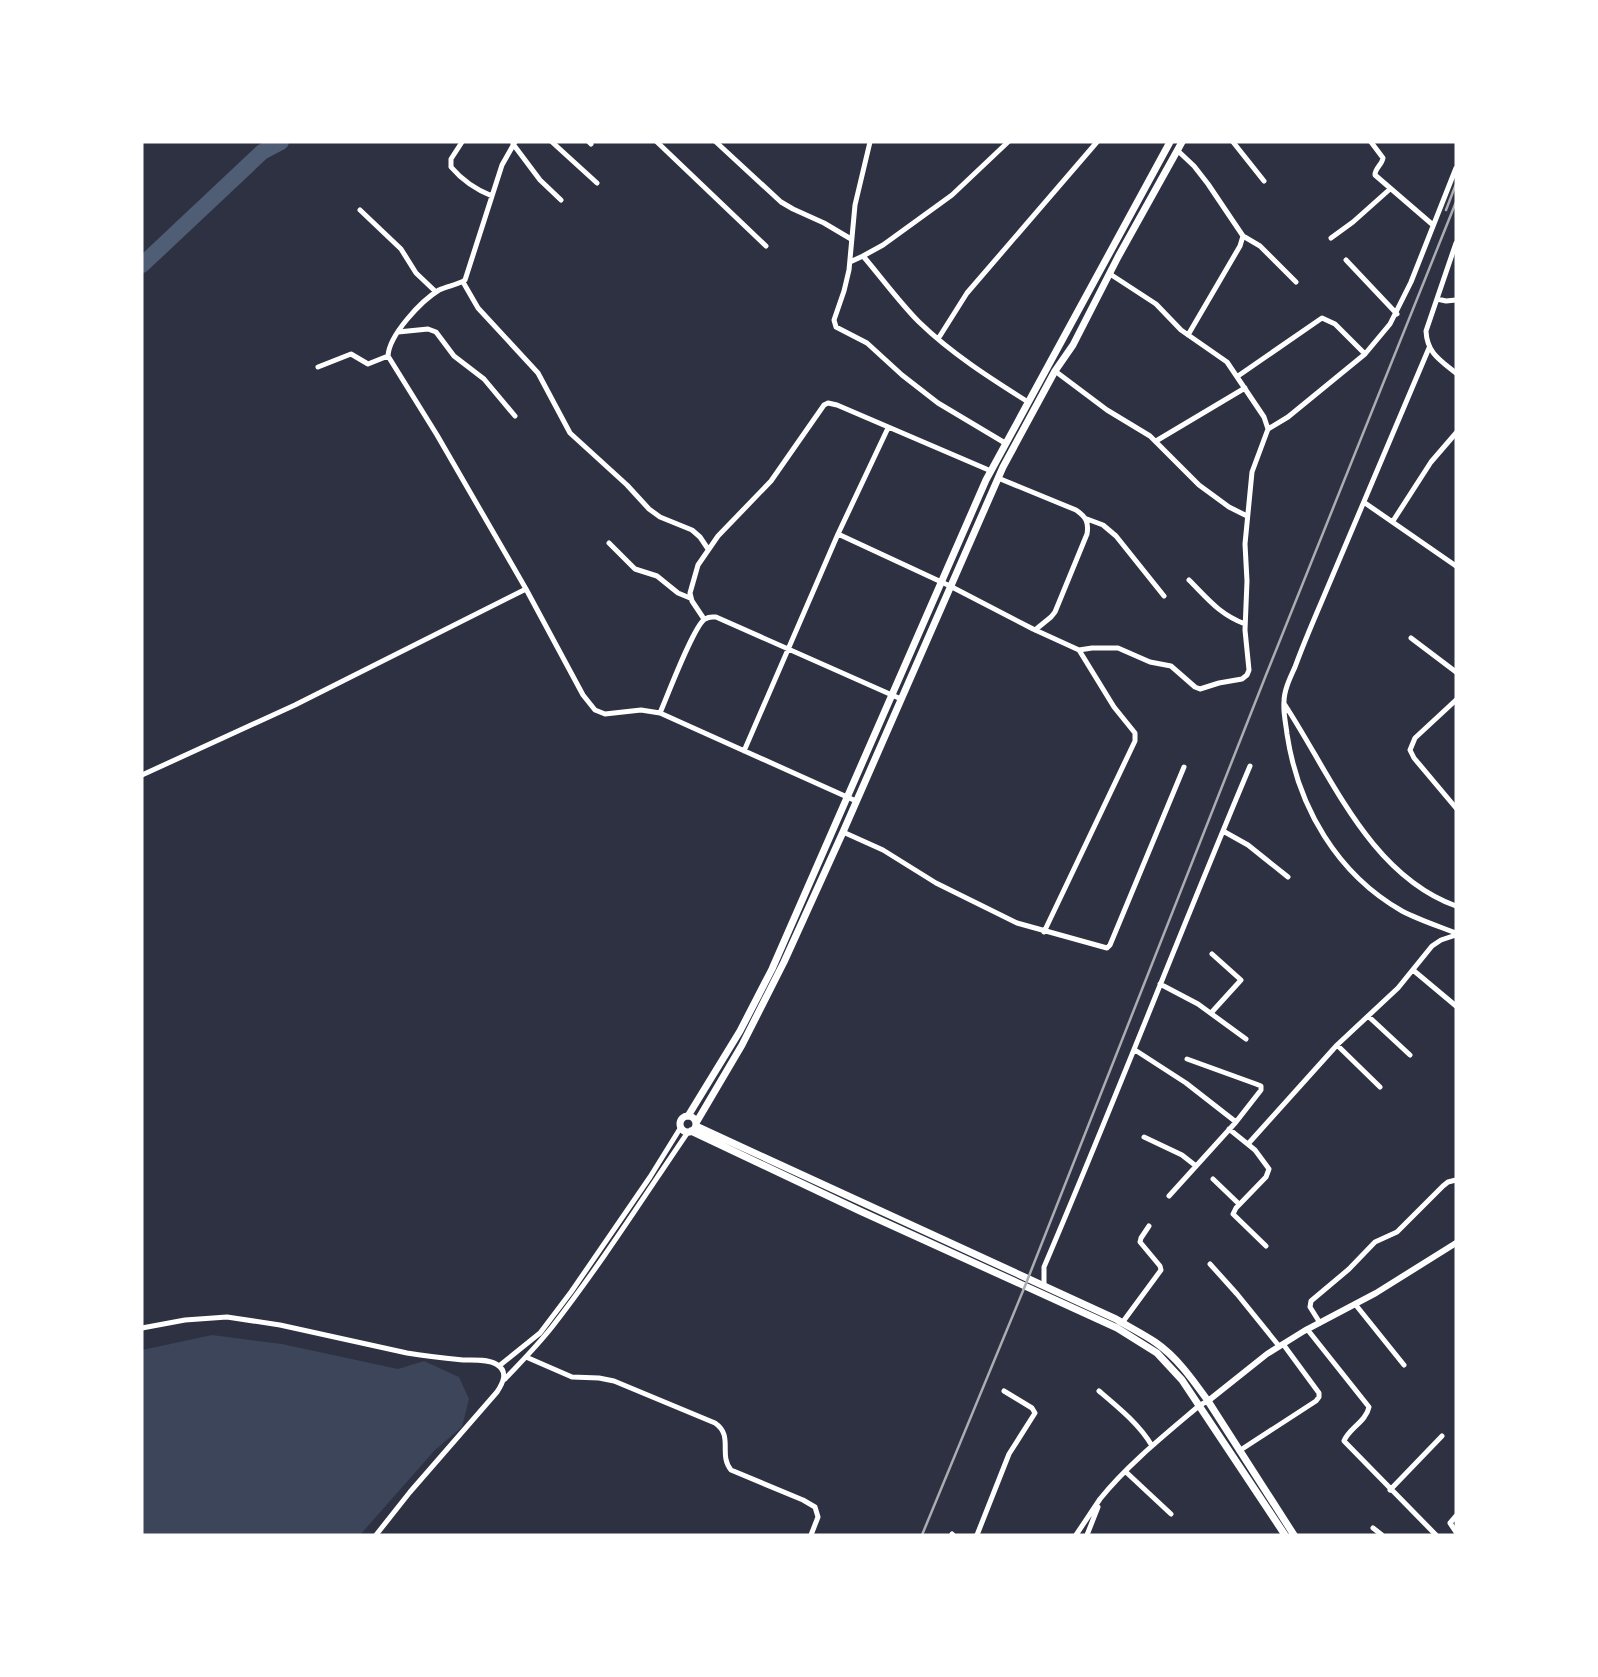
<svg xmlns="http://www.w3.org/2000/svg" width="1598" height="1677" font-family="'Crimson Pro',serif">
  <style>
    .green { fill: #3c4559 }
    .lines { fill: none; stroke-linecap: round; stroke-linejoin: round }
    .river { stroke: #4f5d75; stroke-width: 16 }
    .minor { stroke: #fff; stroke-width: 5 }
    .tertiary { stroke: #fff; stroke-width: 6 }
    .secondary { stroke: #fff; stroke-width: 7 }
    .rail { stroke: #abadb3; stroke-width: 2.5 }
  </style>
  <rect width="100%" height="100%" fill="#2d3142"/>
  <!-- green -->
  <path class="green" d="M 212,1335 L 282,1344 L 398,1369 L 424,1361 L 459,1377 L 469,1399 L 462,1427 L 435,1450 L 360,1535 L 142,1535 L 142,1350 Z"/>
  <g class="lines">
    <!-- river -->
    <path class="river" d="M 142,265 L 262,152 L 281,142"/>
    <!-- minor -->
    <path class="minor" d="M 462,142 L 451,159 L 451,167 C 462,180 477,190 492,196
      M 515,142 L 502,165 L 465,280 C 457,285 448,286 439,290 C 421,301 389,335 388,356 L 437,435 L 526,589 L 583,695 L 595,710 L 605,714 L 641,710 L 660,713 L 856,801
      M 552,142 L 597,183
      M 589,142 L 591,144
      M 657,142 L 766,246
      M 716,142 L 781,202 L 793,209 L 824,223 L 851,239
      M 870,142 L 855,205 L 849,270 L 844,291 L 834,320 L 836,327 L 867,343 L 902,375 L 938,403 L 1005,443
      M 1233,142 L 1264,181
      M 1371,142 L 1383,158 C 1382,165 1375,168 1375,175 L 1433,225
      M 513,144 L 540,180 L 561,200
      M 1177,150 L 1194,166 L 1208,184 L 1243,236 L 1240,246 L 1188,335
      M 360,210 L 401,249 L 416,273 L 436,292
      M 1243,236 L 1260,246 L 1296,282
      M 1331,238 L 1353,222 L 1390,189
      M 1456,243 L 1426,331 C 1427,353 1440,360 1456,373
      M 863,256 C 881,277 900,303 919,322 C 952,354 990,378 1028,402
      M 1346,260 L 1397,314
      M 850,262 L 863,256 L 883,245 L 952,195 L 1008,142
      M 463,282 L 478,308 L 538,373 L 570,433 L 627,485 L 649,509 L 660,517 L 692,530 L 700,537 L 708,549
      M 1437,299 L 1446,301 L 1456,300
      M 398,332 L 428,329 L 436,332 L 454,356 L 484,379 L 515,416
      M 938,339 L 967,293 L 1097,142
      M 1429,348 C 1393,433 1357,518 1321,603 C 1312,624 1303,645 1295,667 C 1290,678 1284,690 1284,702 C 1283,713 1286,724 1287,734 C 1298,807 1337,874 1402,911 C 1419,920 1438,926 1456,933
      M 318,367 L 351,354 L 368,364 L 388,356
      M 1055,371 L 1107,410 L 1150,436 L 1199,485 L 1229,507 L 1247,516
      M 1238,376 L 1322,318 L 1335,324 L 1365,354
      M 1268,429 L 1288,417 L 1365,354 L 1390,324 L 1411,282 L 1456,168
      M 1156,441 L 1245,388
      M 998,478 L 1076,510 C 1086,517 1089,522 1087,534 L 1055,612 L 1051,617 L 1035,630
      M 1365,503 L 1456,566
      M 1087,519 L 1103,525 L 1116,536 L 1164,596
      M 1393,521 L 1431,462 L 1456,433
      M 838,534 L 950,586 L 1033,629 L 1079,650 L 1114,707 L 1135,733 L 1135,741 L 1044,932
      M 609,543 L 635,569 L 657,576 L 678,593 L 690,598
      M 1189,580 C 1208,599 1219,614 1245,624
      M 704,619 L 692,601 L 690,593 L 698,565 L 718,536 L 771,481 L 824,405 L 828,403 L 837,405 L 991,471
      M 1411,638 L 1456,672
      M 1079,650 L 1092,648 L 1118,648 L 1150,662 L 1171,666 L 1195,687 L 1200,689 L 1219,683 L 1242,679 L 1247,675 L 1249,670 L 1245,630 L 1247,581 L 1245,544 L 1252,472 L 1268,429 L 1264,417 L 1227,362 L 1181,330 L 1156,304 L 1110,274
      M 1456,700 L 1415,738 L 1410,750 L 1414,758 L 1456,808
      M 1285,705 C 1332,777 1370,875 1456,906
      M 660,713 C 667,697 694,625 705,619 C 710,616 711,617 716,617 L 901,699
      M 744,751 L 838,534 L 888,428
      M 142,775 L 295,705 L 526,589
      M 1223,831 L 1248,845 L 1288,877
      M 843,832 L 883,850 L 936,883 L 1017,923 L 1107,948 L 1110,945 L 1184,767
      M 1413,970 L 1456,1006
      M 1160,984 L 1198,1004 L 1246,1039
      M 1211,1013 L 1241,980 L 1212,954
      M 1368,1016 L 1410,1055
      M 1337,1045 L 1380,1087
      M 1135,1050 L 1186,1083 L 1236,1122
      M 1229,1129 L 1255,1150 L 1269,1169 L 1266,1177 L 1236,1208 L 1233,1214 L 1266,1246
      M 1144,1137 L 1182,1155 L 1196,1166
      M 1248,1144 L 1337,1045 L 1398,988 L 1432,946 L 1441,940 L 1456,935
      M 1213,1179 L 1239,1204
      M 1169,1196 L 1236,1122 L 1261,1090 L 1261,1086 L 1256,1084 L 1187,1059
      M 1210,1264 L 1237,1294 L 1279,1346
      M 1044,1286 L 1044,1267 C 1115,1101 1180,932 1250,766
      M 1355,1304 L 1404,1365
      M 1122,1323 L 1161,1270 L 1160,1266 L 1140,1242 L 1141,1238 L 1149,1226
      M 1320,1323 L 1310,1307 L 1311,1301 L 1349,1269 L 1375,1242 L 1397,1232 L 1443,1186 L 1448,1182 L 1456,1180
      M 142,1328 L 185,1320 L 227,1317 L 280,1325 L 407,1353 C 426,1356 444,1358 463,1360 C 473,1360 487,1359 496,1364 C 509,1371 503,1383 497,1392 L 410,1492 L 376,1535
      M 1307,1329 L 1369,1407 C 1366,1422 1349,1428 1344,1441 L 1436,1535
      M 526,1357 L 572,1377 L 599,1378 L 614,1381 L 715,1423 C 734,1436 718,1454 731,1470 L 803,1500 L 815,1507 L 818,1517 L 811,1535
      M 499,1366 L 540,1333 L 571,1292 L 650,1177 L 681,1127
      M 505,1379 C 521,1362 537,1346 552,1327 C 601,1264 643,1198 688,1132
      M 1099,1391 C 1118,1407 1140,1425 1152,1446
      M 1239,1451 L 1316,1401 L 1319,1397 L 1319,1393 L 1283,1344
      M 1126,1472 L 1171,1514
      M 1390,1490 L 1442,1436
      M 1456,1516 L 1450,1523 L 1456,1532
      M 1373,1528 L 1382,1535
      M 952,1534 L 953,1535
      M 977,1535 L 1009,1454 L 1035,1413 L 1032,1408 L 1004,1391
      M 1076,1535 C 1084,1523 1092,1511 1100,1499 C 1127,1465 1167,1433 1200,1405 L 1208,1401
      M 1087,1535 L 1098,1507"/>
    <!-- tertiary -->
    <path class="tertiary" d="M 1208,1401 L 1267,1354 L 1304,1331 L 1376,1293 L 1456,1243"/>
    <!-- secondary -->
    <path class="secondary" d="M 688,1116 L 740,1031 L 772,969 L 986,480 L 1170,142
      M680 1124a8 8 0 1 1 16 0a8 8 0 1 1-16 0Z
      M 696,1123 L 742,1045 L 784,962 L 843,832 L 1003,467 L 1055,371 L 1073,345 L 1118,257 L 1182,142
      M 696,1126 L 1116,1319 C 1129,1327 1143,1334 1155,1342 C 1177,1357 1193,1380 1208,1401 L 1294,1535
      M 691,1131 L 860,1211 L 1117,1328 L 1157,1353 L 1182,1380 L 1285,1535"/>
    <!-- rail -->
    <path class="rail" d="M 1446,210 L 1456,184
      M 922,1535 L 1025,1286 L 1266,675 L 1456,202"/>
  </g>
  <!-- border -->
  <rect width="1598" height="1677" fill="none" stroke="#ffffff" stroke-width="287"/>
</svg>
